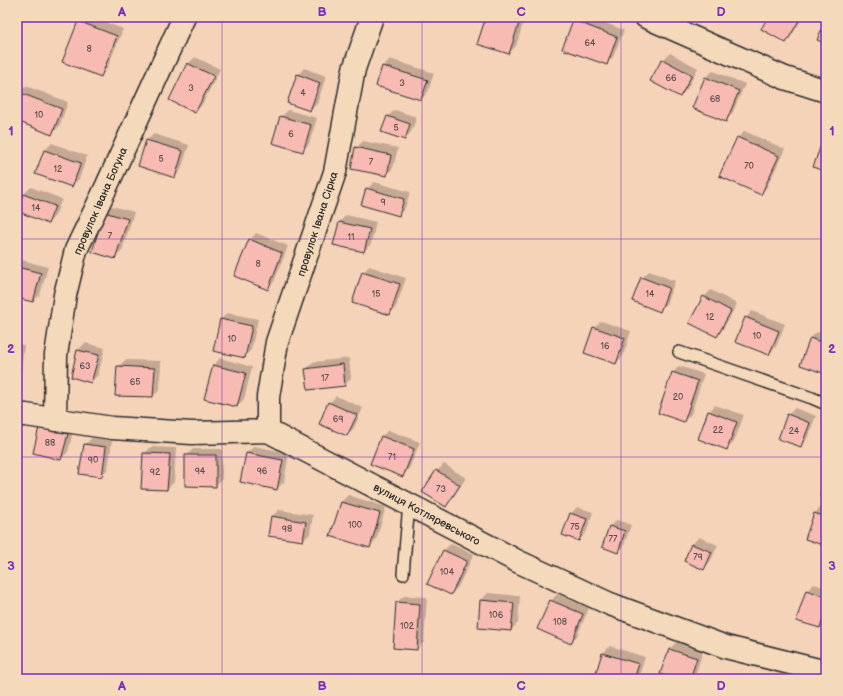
<svg xmlns="http://www.w3.org/2000/svg" width="843" height="696" font-family="'Balsamiq Sans',sans-serif">
  <style>
    .shadow { fill: #0003 }
    .building { fill: #f7bbb3; stroke: #2b2b2b }
    .lines { fill: none; stroke-linecap: round; stroke-linejoin: round }
    .lane-casing { stroke: #2b2b2b; stroke-width: 14 }
    .street-casing { stroke: #2b2b2b; stroke-width: 25 }
    .lane { stroke: #f4d9bb; stroke-width: 11 }
    .street { stroke: #f4d9bb; stroke-width: 22 }
    .grid { fill: none; stroke: #7b2cbf; stroke-width: 1; stroke-opacity: 0.55 }
    .labels { text-anchor: middle; stroke-width: 3.5; stroke-linejoin: round; paint-order: stroke }
    .number-label { font-size: 9px; fill: #5e4f4d }
    .street-label { font-size: 11px; fill: #2b2b2b; stroke: #f4d9bb }
    .neatline { fill: none; stroke: #7b2cbf; stroke-width: 1.5 }
    .grid-label { font-size: 13px; text-anchor: middle; font-weight: bold; fill: #7b2cbf }
  </style>
  <rect width="100%" height="100%" fill="#f5d3b9"/>
  <filter id="ink" filterUnits="userSpaceOnUse"><feTurbulence type="fractalNoise" baseFrequency=".025" numOctaves="2"/><feDisplacementMap in="SourceGraphic" scale="8" xChannelSelector="R" yChannelSelector="G"/><feConvolveMatrix kernelMatrix="1 2 1 2 8 2 1 2 1" color-interpolation-filters="sRGB"/></filter>
  <g filter="url(#ink)">
    <!-- shadow -->
    <path class="shadow" d="M 83,17 L 92,17 L 123,29 L 107,69 L 100,76 L 79,21 Z
      M 487,17 L 525,17 L 516,46 L 509,53 Z
      M 577,17 L 589,17 L 624,30 L 613,57 L 606,64 L 573,20 Z
      M 770,17 L 803,17 L 792,35 L 785,42 Z
      M 670,53 L 698,68 L 687,89 L 680,96 L 663,60 Z
      M 195,57 L 220,69 L 202,105 L 195,112 L 188,64 Z
      M 390,59 L 434,73 L 428,92 L 421,99 L 377,85 L 383,66 Z
      M 304,68 L 326,76 L 317,104 L 310,110 L 298,75 Z
      M 713,71 L 745,84 L 732,114 L 726,121 L 693,107 L 706,77 Z
      M 26,86 L 68,102 L 59,127 L 52,133 L 17,120 L 17,98 L 19,92 Z
      M 288,110 L 317,118 L 309,144 L 302,151 L 281,117 Z
      M 395,110 L 417,117 L 411,132 L 405,139 L 388,116 Z
      M 744,131 L 785,149 L 767,187 L 761,194 L 738,138 Z
      M 154,134 L 189,145 L 181,170 L 175,177 L 147,140 Z
      M 363,141 L 398,148 L 393,168 L 387,175 L 356,148 Z
      M 826,141 L 826,170 L 822,145 Z
      M 52,143 L 87,156 L 79,179 L 72,186 L 36,173 L 45,150 Z
      M 374,182 L 410,192 L 405,208 L 398,215 L 367,189 Z
      M 31,187 L 62,199 L 55,216 L 48,223 L 18,211 L 24,194 Z
      M 112,206 L 134,212 L 122,251 L 115,258 L 105,213 Z
      M 346,215 L 376,222 L 371,244 L 364,251 L 340,222 Z
      M 256,233 L 288,246 L 274,282 L 267,288 L 250,240 Z
      M 17,259 L 18,259 L 48,267 L 40,295 L 33,301 L 17,297 Z
      M 369,266 L 406,278 L 396,307 L 390,314 L 363,273 Z
      M 649,271 L 675,281 L 666,304 L 659,311 L 642,278 Z
      M 711,290 L 737,304 L 723,329 L 717,336 L 704,297 Z
      M 752,311 L 785,324 L 776,347 L 769,354 L 746,318 Z
      M 227,313 L 258,319 L 251,350 L 244,357 L 220,320 Z
      M 601,321 L 631,331 L 623,356 L 616,363 L 594,328 Z
      M 817,332 L 826,335 L 826,373 L 810,338 Z
      M 85,343 L 105,348 L 98,375 L 91,382 L 72,376 L 78,350 Z
      M 17,344 L 24,345 L 21,371 L 17,375 Z
      M 220,358 L 252,367 L 244,399 L 237,406 L 205,398 L 214,365 Z
      M 349,358 L 351,378 L 345,385 L 306,369 L 313,362 Z
      M 125,360 L 161,361 L 160,390 L 153,396 L 118,367 Z
      M 679,366 L 704,374 L 691,414 L 684,421 L 673,373 Z
      M 336,396 L 363,408 L 354,428 L 347,435 L 329,403 Z
      M 715,405 L 744,415 L 734,442 L 727,449 L 709,412 Z
      M 795,408 L 816,416 L 807,439 L 800,446 L 788,415 Z
      M 47,420 L 74,427 L 68,452 L 61,459 Z
      M 388,430 L 420,442 L 409,469 L 402,476 L 381,437 Z
      M 92,438 L 112,441 L 108,469 L 101,476 L 85,444 Z
      M 254,446 L 289,453 L 284,482 L 277,489 L 241,481 L 247,453 Z
      M 151,447 L 176,448 L 174,482 L 167,489 L 144,454 Z
      M 193,449 L 222,449 L 222,479 L 215,486 L 186,456 Z
      M 444,464 L 466,478 L 452,499 L 445,506 L 424,492 L 437,471 Z
      M 348,495 L 386,507 L 376,540 L 370,547 L 331,535 L 341,502 Z
      M 822,506 L 826,508 L 826,545 L 806,538 L 815,513 Z
      M 577,507 L 593,512 L 586,533 L 579,540 L 571,514 Z
      M 279,510 L 313,515 L 310,534 L 303,540 L 272,516 Z
      M 617,520 L 631,525 L 624,545 L 618,552 L 610,526 Z
      M 699,537 L 718,545 L 710,562 L 704,569 L 685,561 L 692,544 Z
      M 451,544 L 474,554 L 458,587 L 451,594 L 444,550 Z
      M 814,584 L 826,588 L 826,621 L 820,627 L 807,591 Z
      M 488,593 L 520,596 L 518,623 L 511,630 L 481,600 Z
      M 557,594 L 589,608 L 577,636 L 570,642 L 551,601 Z
      M 404,596 L 427,597 L 424,642 L 417,649 L 397,602 Z
      M 676,642 L 703,651 L 695,676 L 691,679 L 677,679 L 661,674 L 670,649 Z
      M 610,646 L 645,657 L 638,679 L 595,679 L 603,653 Z
      M 737,676 L 747,679 L 733,679 Z"/>
    <!-- building -->
    <path class="building" d="M 486,17 L 521,17 L 509,54 L 477,44 Z
      M 768,17 L 801,17 L 786,43 L 761,29 Z
      M 826,19 L 826,44 L 817,40 Z
      M 573,20 L 617,37 L 607,65 L 562,49 Z
      M 78,21 L 117,36 L 101,77 L 62,62 Z
      M 662,59 L 692,75 L 680,97 L 650,81 Z
      M 187,63 L 214,76 L 195,113 L 169,100 Z
      M 382,66 L 428,80 L 421,100 L 376,86 Z
      M 297,74 L 320,83 L 310,111 L 287,103 Z
      M 705,77 L 739,91 L 726,122 L 692,108 Z
      M 18,92 L 62,109 L 52,135 L 17,121 L 17,95 Z
      M 280,116 L 311,125 L 303,152 L 272,143 Z
      M 387,116 L 410,124 L 405,140 L 381,132 Z
      M 737,137 L 779,156 L 761,195 L 719,176 Z
      M 146,140 L 183,151 L 175,178 L 138,166 Z
      M 821,145 L 826,147 L 826,172 L 813,167 Z
      M 355,147 L 391,155 L 387,176 L 351,169 Z
      M 44,150 L 81,163 L 72,187 L 35,174 Z
      M 366,188 L 404,199 L 399,216 L 361,205 Z
      M 23,194 L 55,206 L 48,224 L 17,211 Z
      M 104,212 L 128,219 L 115,259 L 92,252 Z
      M 339,222 L 370,229 L 364,252 L 333,245 Z
      M 249,239 L 282,253 L 268,290 L 234,276 Z
      M 17,267 L 41,273 L 33,302 L 17,298 Z
      M 362,272 L 400,284 L 390,315 L 352,303 Z
      M 641,277 L 669,288 L 660,312 L 632,301 Z
      M 703,296 L 731,311 L 717,337 L 689,323 Z
      M 745,317 L 779,331 L 769,355 L 735,342 Z
      M 220,319 L 252,326 L 245,358 L 213,351 Z
      M 593,327 L 625,338 L 616,364 L 584,353 Z
      M 810,338 L 826,344 L 826,374 L 800,365 Z
      M 77,350 L 99,355 L 91,383 L 71,377 Z
      M 343,364 L 345,386 L 308,390 L 305,369 Z
      M 213,365 L 246,373 L 237,407 L 204,399 Z
      M 117,366 L 155,368 L 153,397 L 115,396 Z
      M 672,372 L 698,381 L 684,422 L 658,413 Z
      M 328,402 L 357,415 L 347,436 L 319,424 Z
      M 708,411 L 737,422 L 727,450 L 698,439 Z
      M 787,414 L 810,423 L 801,447 L 778,439 Z
      M 39,427 L 68,434 L 61,460 L 33,453 Z
      M 381,436 L 414,449 L 403,477 L 370,464 Z
      M 84,444 L 106,447 L 102,477 L 79,474 Z
      M 143,453 L 170,454 L 167,490 L 141,489 Z
      M 246,453 L 283,460 L 277,490 L 240,482 Z
      M 185,455 L 216,455 L 216,487 L 185,486 Z
      M 436,470 L 460,485 L 446,507 L 422,492 Z
      M 826,479 L 826,498 L 820,496 Z
      M 341,502 L 380,513 L 370,548 L 330,536 Z
      M 570,513 L 587,519 L 579,541 L 562,535 Z
      M 814,513 L 826,517 L 826,546 L 805,539 Z
      M 271,516 L 306,522 L 303,541 L 268,536 Z
      M 609,526 L 625,531 L 618,553 L 602,547 Z
      M 691,544 L 712,552 L 704,570 L 684,561 Z
      M 443,550 L 467,561 L 451,595 L 427,584 Z
      M 806,590 L 826,597 L 826,611 L 820,628 L 796,621 Z
      M 480,600 L 514,603 L 511,631 L 478,628 Z
      M 550,600 L 583,614 L 571,644 L 537,629 Z
      M 396,602 L 420,604 L 417,650 L 393,648 Z
      M 669,649 L 697,658 L 690,679 L 674,679 L 660,674 Z
      M 602,653 L 639,664 L 634,679 L 594,679 Z"/>
    <g class="lines">
      <!-- lane casing -->
      <g class="lane-casing">
        <path id="lane" d="M 679,352 L 812,398 L 826,404
          M 403,574 L 409,504"/>
      </g>
      <!-- street casing -->
      <g class="street-casing">
        <path id="street" d="M 646,17 L 785,78 L 826,91
          M 17,415 L 26,415 L 112,428 L 192,433 L 268,431 L 517,561 L 610,604 L 726,647 L 826,672
          M 55,420 L 56,355 L 65,295 L 76,250 L 103,194 L 184,17
          M 268,431 L 268,397 L 277,342 L 335,172 L 354,69 L 372,17"/>
      </g>
      <!-- lane -->
      <use href="#lane" class="lane"/>
      <!-- street -->
      <use href="#street" class="street"/>
    </g>
  </g>
  <!-- grid -->
  <path class="grid" d="M 222,17 L 222,679M 422,17 L 422,679M 621,17 L 621,679M 17,239 L 826,239M 17,457 L 826,457"/>
  <g class="labels">
    <!-- number labels -->
    <g class="number-label">
      <text x="590" y="46">64</text>
      <text x="89" y="52">8</text>
      <text x="671" y="81">66</text>
      <text x="402" y="86">3</text>
      <text x="191" y="91">3</text>
      <text x="303" y="96">4</text>
      <text x="715" y="102">68</text>
      <text x="39" y="118">10</text>
      <text x="396" y="131">5</text>
      <text x="291" y="137">6</text>
      <text x="161" y="162">5</text>
      <text x="371" y="165">7</text>
      <text x="749" y="169">70</text>
      <text x="58" y="172">12</text>
      <text x="383" y="205">9</text>
      <text x="36" y="211">14</text>
      <text x="110" y="239">7</text>
      <text x="351" y="240">11</text>
      <text x="258" y="267">8</text>
      <text x="376" y="297">15</text>
      <text x="650" y="297">14</text>
      <text x="710" y="320">12</text>
      <text x="757" y="339">10</text>
      <text x="232" y="342">10</text>
      <text x="605" y="349">16</text>
      <text x="85" y="369">63</text>
      <text x="325" y="381">17</text>
      <text x="135" y="385">65</text>
      <text x="678" y="400">20</text>
      <text x="338" y="422">69</text>
      <text x="718" y="433">22</text>
      <text x="794" y="434">24</text>
      <text x="50" y="446">88</text>
      <text x="392" y="460">71</text>
      <text x="93" y="463">90</text>
      <text x="200" y="474">94</text>
      <text x="262" y="474">96</text>
      <text x="155" y="475">92</text>
      <text x="441" y="492">73</text>
      <text x="355" y="528">100</text>
      <text x="575" y="530">75</text>
      <text x="287" y="532">98</text>
      <text x="613" y="542">77</text>
      <text x="698" y="560">79</text>
      <text x="447" y="575">104</text>
      <text x="496" y="618">106</text>
      <text x="560" y="625">108</text>
      <text x="407" y="629">102</text>
    </g>
    <!-- street labels -->
    <g class="street-label">
      <text transform="translate(100 201) rotate(-66)" y="4">провулок Івана Богуна</text>
      <text transform="translate(317 224) rotate(-72)" y="4">провулок Івана Сірка</text>
      <text transform="translate(427 514) rotate(28)" y="4">вулиця Котляревського</text>
    </g>
  </g>
  <!-- margin -->
  <rect width="843" height="696" fill="none" stroke="#f4d9bb" stroke-width="44"/>
  <rect x="22" y="22" width="799" height="652" class="neatline"/>
  <g class="grid-label">
    <text x="122" y="16">A</text>
    <text x="322" y="16">B</text>
    <text x="521" y="16">C</text>
    <text x="721" y="16">D</text>
    <text x="11" y="135">1</text>
    <text x="832" y="135">1</text>
    <text x="11" y="353">2</text>
    <text x="832" y="353">2</text>
    <text x="11" y="570">3</text>
    <text x="832" y="570">3</text>
    <text x="122" y="690">A</text>
    <text x="322" y="690">B</text>
    <text x="521" y="690">C</text>
    <text x="721" y="690">D</text>
  </g>
</svg>
